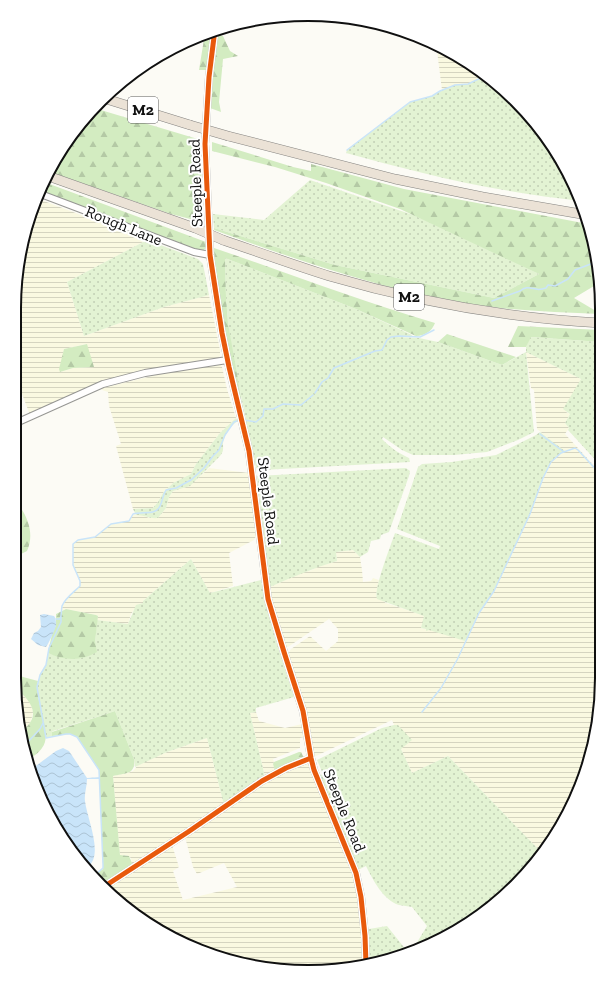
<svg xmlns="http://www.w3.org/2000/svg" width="616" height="986" font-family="'Zilla Slab',serif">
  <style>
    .farmland { fill: url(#farmland-rules); fill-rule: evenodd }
    .grass { fill: url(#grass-dots) }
    .forest { fill: url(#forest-firs) }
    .water { fill: url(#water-waves) }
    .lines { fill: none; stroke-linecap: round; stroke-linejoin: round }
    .stream { stroke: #c9e4f9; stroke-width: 1.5 }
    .minor-casing { stroke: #969693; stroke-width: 8 }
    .highway-casing { stroke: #848380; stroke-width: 10 }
    .minor { stroke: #fffefe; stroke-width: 6 }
    .highway { stroke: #ebe2d6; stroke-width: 9 }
    .highway-bridge-casing { stroke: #848380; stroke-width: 10; stroke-linecap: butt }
    .highway-bridge { stroke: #ebe2d6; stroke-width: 9 }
    .cycleway-casing { stroke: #fff; stroke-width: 8 }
    .cycleway { stroke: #e8590c; stroke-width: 5 }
    .labels { text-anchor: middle; stroke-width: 4; stroke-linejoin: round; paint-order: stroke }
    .shield { fill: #fff; stroke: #585858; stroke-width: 1 }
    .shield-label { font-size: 15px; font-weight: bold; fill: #101010 }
    .street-label { font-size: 16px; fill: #101010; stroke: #fff }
    .rim { fill: none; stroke: #101010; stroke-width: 2 }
  </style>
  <defs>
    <pattern id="farmland-rules" width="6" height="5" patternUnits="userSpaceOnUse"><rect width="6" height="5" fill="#faf9e1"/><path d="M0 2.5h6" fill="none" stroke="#d5d4c0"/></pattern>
    <pattern id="grass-dots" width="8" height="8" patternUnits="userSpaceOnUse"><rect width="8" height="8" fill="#e3f3d3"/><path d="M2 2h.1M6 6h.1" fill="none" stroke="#c2cfb4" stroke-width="1.8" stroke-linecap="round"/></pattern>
    <pattern id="forest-firs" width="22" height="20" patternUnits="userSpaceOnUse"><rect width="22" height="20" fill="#d3ecc1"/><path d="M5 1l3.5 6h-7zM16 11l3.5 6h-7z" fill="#b4c9a5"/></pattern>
    <pattern id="water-waves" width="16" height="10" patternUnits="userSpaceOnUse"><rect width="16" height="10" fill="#c9e4f9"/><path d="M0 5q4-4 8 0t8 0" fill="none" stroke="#acc3d4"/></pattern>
  </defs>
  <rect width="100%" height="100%" fill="#fcfbf5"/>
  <!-- farmland -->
  <path class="farmland" d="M 436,43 L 438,44 L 487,75 L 468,84 L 455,85 L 442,90 Z
    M 36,198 L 147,240 L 67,282 L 84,336 L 164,307 L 209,295 L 220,350 L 220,356 L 218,359 L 108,381 L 30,415 L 16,378 L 16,270 ZM 86,344 L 94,367 L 73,368 L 60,372 L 64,349 Z
    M 526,352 L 581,379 L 566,412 L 570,414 L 565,423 L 569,428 L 565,434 L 601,473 L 600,716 L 580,791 L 543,854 L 448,756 L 412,773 L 401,749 L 397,725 L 394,725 L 392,720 L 314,757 L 309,722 L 303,702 L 288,654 L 291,649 L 310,636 L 326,651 L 338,641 L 338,629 L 329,619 L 288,647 L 286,647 L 272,601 L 270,587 L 304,572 L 312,570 L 317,567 L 337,561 L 336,552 L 353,550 L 360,557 L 362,570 L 363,582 L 371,581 L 373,578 L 379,580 L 376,596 L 386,603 L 425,616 L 421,628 L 429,630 L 471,629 L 479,613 L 494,591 L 551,462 L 557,456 L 564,451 L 537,429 L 534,390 L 531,388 Z
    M 218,364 L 221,365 L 222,367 L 227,389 L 236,418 L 220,433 L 196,464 L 191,474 L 173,483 L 163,493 L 158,502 L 153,508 L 133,509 L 116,446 L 121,444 L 109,406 L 108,392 L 102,390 L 102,388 L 169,372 Z
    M 209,468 L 249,473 L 256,536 L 254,540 L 229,553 L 233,586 L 210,593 L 191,559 L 143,601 L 143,603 L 138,605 L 131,614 L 128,624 L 97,620 L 98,616 L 96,615 L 66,609 L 61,611 L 65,600 L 80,586 L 80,581 L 73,565 L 73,544 L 78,540 L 95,537 L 111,524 L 129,521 L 132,516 L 134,514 L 136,515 L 142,515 L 149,518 L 158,518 L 166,508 L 169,497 L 173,491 L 186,487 L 195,481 Z
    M 16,689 L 30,702 L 33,712 L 31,721 L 23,731 Z
    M 256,712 L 259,721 L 285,728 L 302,724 L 304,737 L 300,738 L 300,748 L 273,759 L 274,762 L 273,764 L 275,771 L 265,777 L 250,713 Z
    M 207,738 L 224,805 L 132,866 L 131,858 L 126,855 L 120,856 L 113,776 L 128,773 L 133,771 L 138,765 L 167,752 Z
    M 308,761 L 352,870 L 356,885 L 363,948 L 363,965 L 308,972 L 213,956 L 129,911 L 107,888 L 172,845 L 179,867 L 173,871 L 183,900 L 237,887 L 224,863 L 197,874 L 193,867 L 185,837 L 262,783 Z"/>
  <!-- grass -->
  <path class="grass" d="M 487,75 L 529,114 L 563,161 L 581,201 C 528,195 475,186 423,173 C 398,167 372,160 346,153 L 347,150 L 410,102 L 432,96 L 440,91 L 455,85 L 468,84 Z
    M 310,180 L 413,215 L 467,238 L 539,274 L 494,298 L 335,265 L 214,228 L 213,214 L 264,220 Z
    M 147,240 L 198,259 L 203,264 L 209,295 L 164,307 L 84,336 L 67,282 Z
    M 225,258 L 356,309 L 412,335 L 411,337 L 397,337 L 419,338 L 438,342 L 502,365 L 526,352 L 526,347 L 530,337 L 601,342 L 601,466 L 568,430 L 569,428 L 565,423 L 570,414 L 563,409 L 581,379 L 526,352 L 534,432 L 518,440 L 487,452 L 454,455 L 413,455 L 402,450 L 383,437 L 382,439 C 390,447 398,453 409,458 L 410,462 L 262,470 L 256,468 L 233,357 L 228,323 L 226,297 Z
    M 236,418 L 238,421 C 231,425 224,435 223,443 C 223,449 224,451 220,456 L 190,486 L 173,491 L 169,497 L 166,508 L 158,518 C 150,519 144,515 136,515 L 133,509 L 153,508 L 158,502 L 163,493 L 173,483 L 191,474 L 196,464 L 220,433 Z
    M 540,432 L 565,451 L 557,456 L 551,462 L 543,478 L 530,514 L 494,591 L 479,613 L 465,641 L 429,630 L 426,631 L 426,629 L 421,628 L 424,616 L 377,599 C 373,590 391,545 395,533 L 439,549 L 440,546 L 397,529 L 418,467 L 422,464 L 452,462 L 496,455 L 536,435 Z
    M 406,468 L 410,471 L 409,476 L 389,532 L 381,535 L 380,539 L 371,541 L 368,552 L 360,557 L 353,550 L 336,552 L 337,561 C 314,568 292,577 270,587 L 257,476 Z
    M 191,559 L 210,593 L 261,580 C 268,620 282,658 294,697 L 256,708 L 256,712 L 250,713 L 265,777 L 224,805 L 207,738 L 167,752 L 135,767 L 134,759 L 115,711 L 53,731 L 52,732 L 52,736 L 46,738 L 37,687 L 40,675 L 46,665 L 48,653 L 60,657 L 95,642 L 97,620 L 128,624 L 136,605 L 143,603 L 143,601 Z
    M 394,725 L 398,725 L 412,740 L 401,749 L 412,773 L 448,756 L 543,854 L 541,857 L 472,922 L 384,962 L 369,964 L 367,931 L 369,929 L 387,926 L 407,951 L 413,947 L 413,946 L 416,944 L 427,926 L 412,907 C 408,906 403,906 399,905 C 383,900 373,880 366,866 L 358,870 L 319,776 L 323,774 L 317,760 L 382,728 Z"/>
  <!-- forest -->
  <path class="forest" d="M 212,30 L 207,70 L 199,70 L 205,33 Z
    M 219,35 L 223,36 L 230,51 L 238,56 L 223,59 L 219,102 L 221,112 L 210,108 L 217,37 Z
    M 94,108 L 201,140 L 202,222 L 171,214 L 50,172 L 75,129 Z
    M 212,142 L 293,167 L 311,171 L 311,164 L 404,189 L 588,224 L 600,283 L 599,283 L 574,298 L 601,314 C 557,312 513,311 470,304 C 382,290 298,260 214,230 L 214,228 L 335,265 L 494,298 L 539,274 L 400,209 L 326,183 L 275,167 L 212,151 Z
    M 44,182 L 206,242 C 206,248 206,250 200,252 L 39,191 Z
    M 214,248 C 288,273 360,301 435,323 C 432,331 425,336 416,336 L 356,309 L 225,258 L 226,297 L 228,323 L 244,414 L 243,413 L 216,293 Z
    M 518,326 L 601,330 L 601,342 L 531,337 L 526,347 L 508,347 Z
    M 447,334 L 516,357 L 502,365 L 438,342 Z
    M 87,344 L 94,367 L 73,368 L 60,372 L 59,369 L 64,349 Z
    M 20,507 C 29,519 34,536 27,551 L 15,557 L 15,512 Z
    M 66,609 L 96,615 L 98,616 L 95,642 L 97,652 C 82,661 64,661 48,653 L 52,634 L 56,625 L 56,614 Z
    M 14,672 L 23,677 L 38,681 C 33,699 54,733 42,748 C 39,753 32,757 28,760 L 23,731 C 25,728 29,725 31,721 C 38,708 25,696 16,689 Z
    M 115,711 L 134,759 C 136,775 125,773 113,776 L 120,855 L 129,856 L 132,863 L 132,866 L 104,884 L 95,875 L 103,869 L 103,865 L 99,770 L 77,737 L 70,734 L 52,736 L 52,732 Z
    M 299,752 L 301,752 L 304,758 L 275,771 L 273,764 L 274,762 Z"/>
  <!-- water -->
  <path class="water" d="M 44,614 L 54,616 C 56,618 56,622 56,625 C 56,628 48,645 46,647 L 38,645 L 31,639 L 34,633 L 38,631 L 41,627 L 40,615 Z
    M 63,748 L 69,751 L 87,778 L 100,777 L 100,779 L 87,779 C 87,787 84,794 85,801 C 87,819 104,854 88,867 L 64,842 L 30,772 L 29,771 L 56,751 Z"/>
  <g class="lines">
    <!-- stream -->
    <path class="stream" d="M 347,150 L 410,102 L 432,96 L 440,91 L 455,85 L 468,84 L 487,75
      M 492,301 L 520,291 C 526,286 530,288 536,289 C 539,290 543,289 546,288 L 548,285 L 555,286 L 568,279 L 575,270 L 596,262
      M 315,393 L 322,382 L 328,378 L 334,368 L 375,351 L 382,350 L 387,340 L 391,337 L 399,336 L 420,337 L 434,330
      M 244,420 L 256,422 L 263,416 L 264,409 L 273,409 L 283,404 L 301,405 L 313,395
      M 540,434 L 564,452
      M 61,617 L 61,622 L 49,648 L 46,665 L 40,675 L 37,687 L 46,738 L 66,734 L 70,734 L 77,737 L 99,770 L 103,865 L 103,868 L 95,875
      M 56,619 L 60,619 C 62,615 61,611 62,606 C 65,598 74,592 80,586 L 80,581 L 73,565 L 73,544 L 78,540 L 95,537 L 111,524 L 129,521 L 133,514 C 142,511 156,516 160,506 C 163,500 162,497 166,490 L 176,488 L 191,480 L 204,468 L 213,456 L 219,450 L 225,435 L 234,422 L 237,421
      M 422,712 L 441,688 L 457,660 L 479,613 L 494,591 L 530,514 L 543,478 L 551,462 L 561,453 L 575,448 L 578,450 L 601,475
      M 25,745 L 40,729 L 43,723"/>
    <!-- minor casing -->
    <g class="minor-casing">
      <path id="minor" d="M 215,29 L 209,77 L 205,144 L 210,255 L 222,333 L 229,367 L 249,451 L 268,599 L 284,652 L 303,711 L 311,758 L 314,770 L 356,873 L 361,897 L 365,936 L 366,964
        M 38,193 L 194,252 L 210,255
        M 16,423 L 103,384 L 145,373 L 227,360
        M 105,886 L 188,832 L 262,781 L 286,768 L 311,758"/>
    </g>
    <!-- highway casing -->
    <g class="highway-casing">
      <path id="highway" d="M 103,98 L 190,125
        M 228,136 L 395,179 L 483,197 L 587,215
        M 48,176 L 195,228
        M 223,240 C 258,252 294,265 329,276 C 418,302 509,318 601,323"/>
    </g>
    <!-- minor -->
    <use href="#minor" class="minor"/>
    <!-- highway -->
    <use href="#highway" class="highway"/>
    <!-- highway-bridge casing -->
    <g class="highway-bridge-casing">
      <path id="highway-bridge" d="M 190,125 L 228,136
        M 195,228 L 223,240"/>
    </g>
    <!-- highway-bridge -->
    <use href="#highway-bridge" class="highway-bridge"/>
    <!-- cycleway casing -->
    <g class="cycleway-casing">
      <path id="cycleway" d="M 215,29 L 209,77 L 205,144 L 210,255 L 222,333 L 229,367 L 249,451 L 268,599 L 284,652 L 303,711 L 311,758 L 314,770 L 356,873 L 361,897 L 365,936 L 366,964
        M 105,886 L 188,832 L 262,781 L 286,768 L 311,758"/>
    </g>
    <!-- cycleway -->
    <use href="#cycleway" class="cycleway"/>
  </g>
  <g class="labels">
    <!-- shield labels -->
    <g class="shield">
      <rect x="128" y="97" width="30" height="26" rx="3"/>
      <rect x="394" y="284" width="30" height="26" rx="3"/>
    </g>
    <g class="shield-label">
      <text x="143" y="115">M2</text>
      <text x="409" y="302">M2</text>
    </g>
    <!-- street labels -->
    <g class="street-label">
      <text transform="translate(195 183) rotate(-92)" y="6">Steeple Road</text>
      <text transform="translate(124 225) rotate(22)" y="6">Rough Lane</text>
      <text transform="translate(269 501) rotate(83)" y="6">Steeple Road</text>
      <text transform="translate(345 810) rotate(68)" y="6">Steeple Road</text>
    </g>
  </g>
  <!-- crop -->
  <path d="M0 0H616V986H0ZM308 21H308A287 287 0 0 1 595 308V678A287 287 0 0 1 308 965H308A287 287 0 0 1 21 678V308A287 287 0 0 1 308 21Z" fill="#fff" fill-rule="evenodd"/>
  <path class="rim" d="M308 21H308A287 287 0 0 1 595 308V678A287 287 0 0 1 308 965H308A287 287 0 0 1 21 678V308A287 287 0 0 1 308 21Z"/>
</svg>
